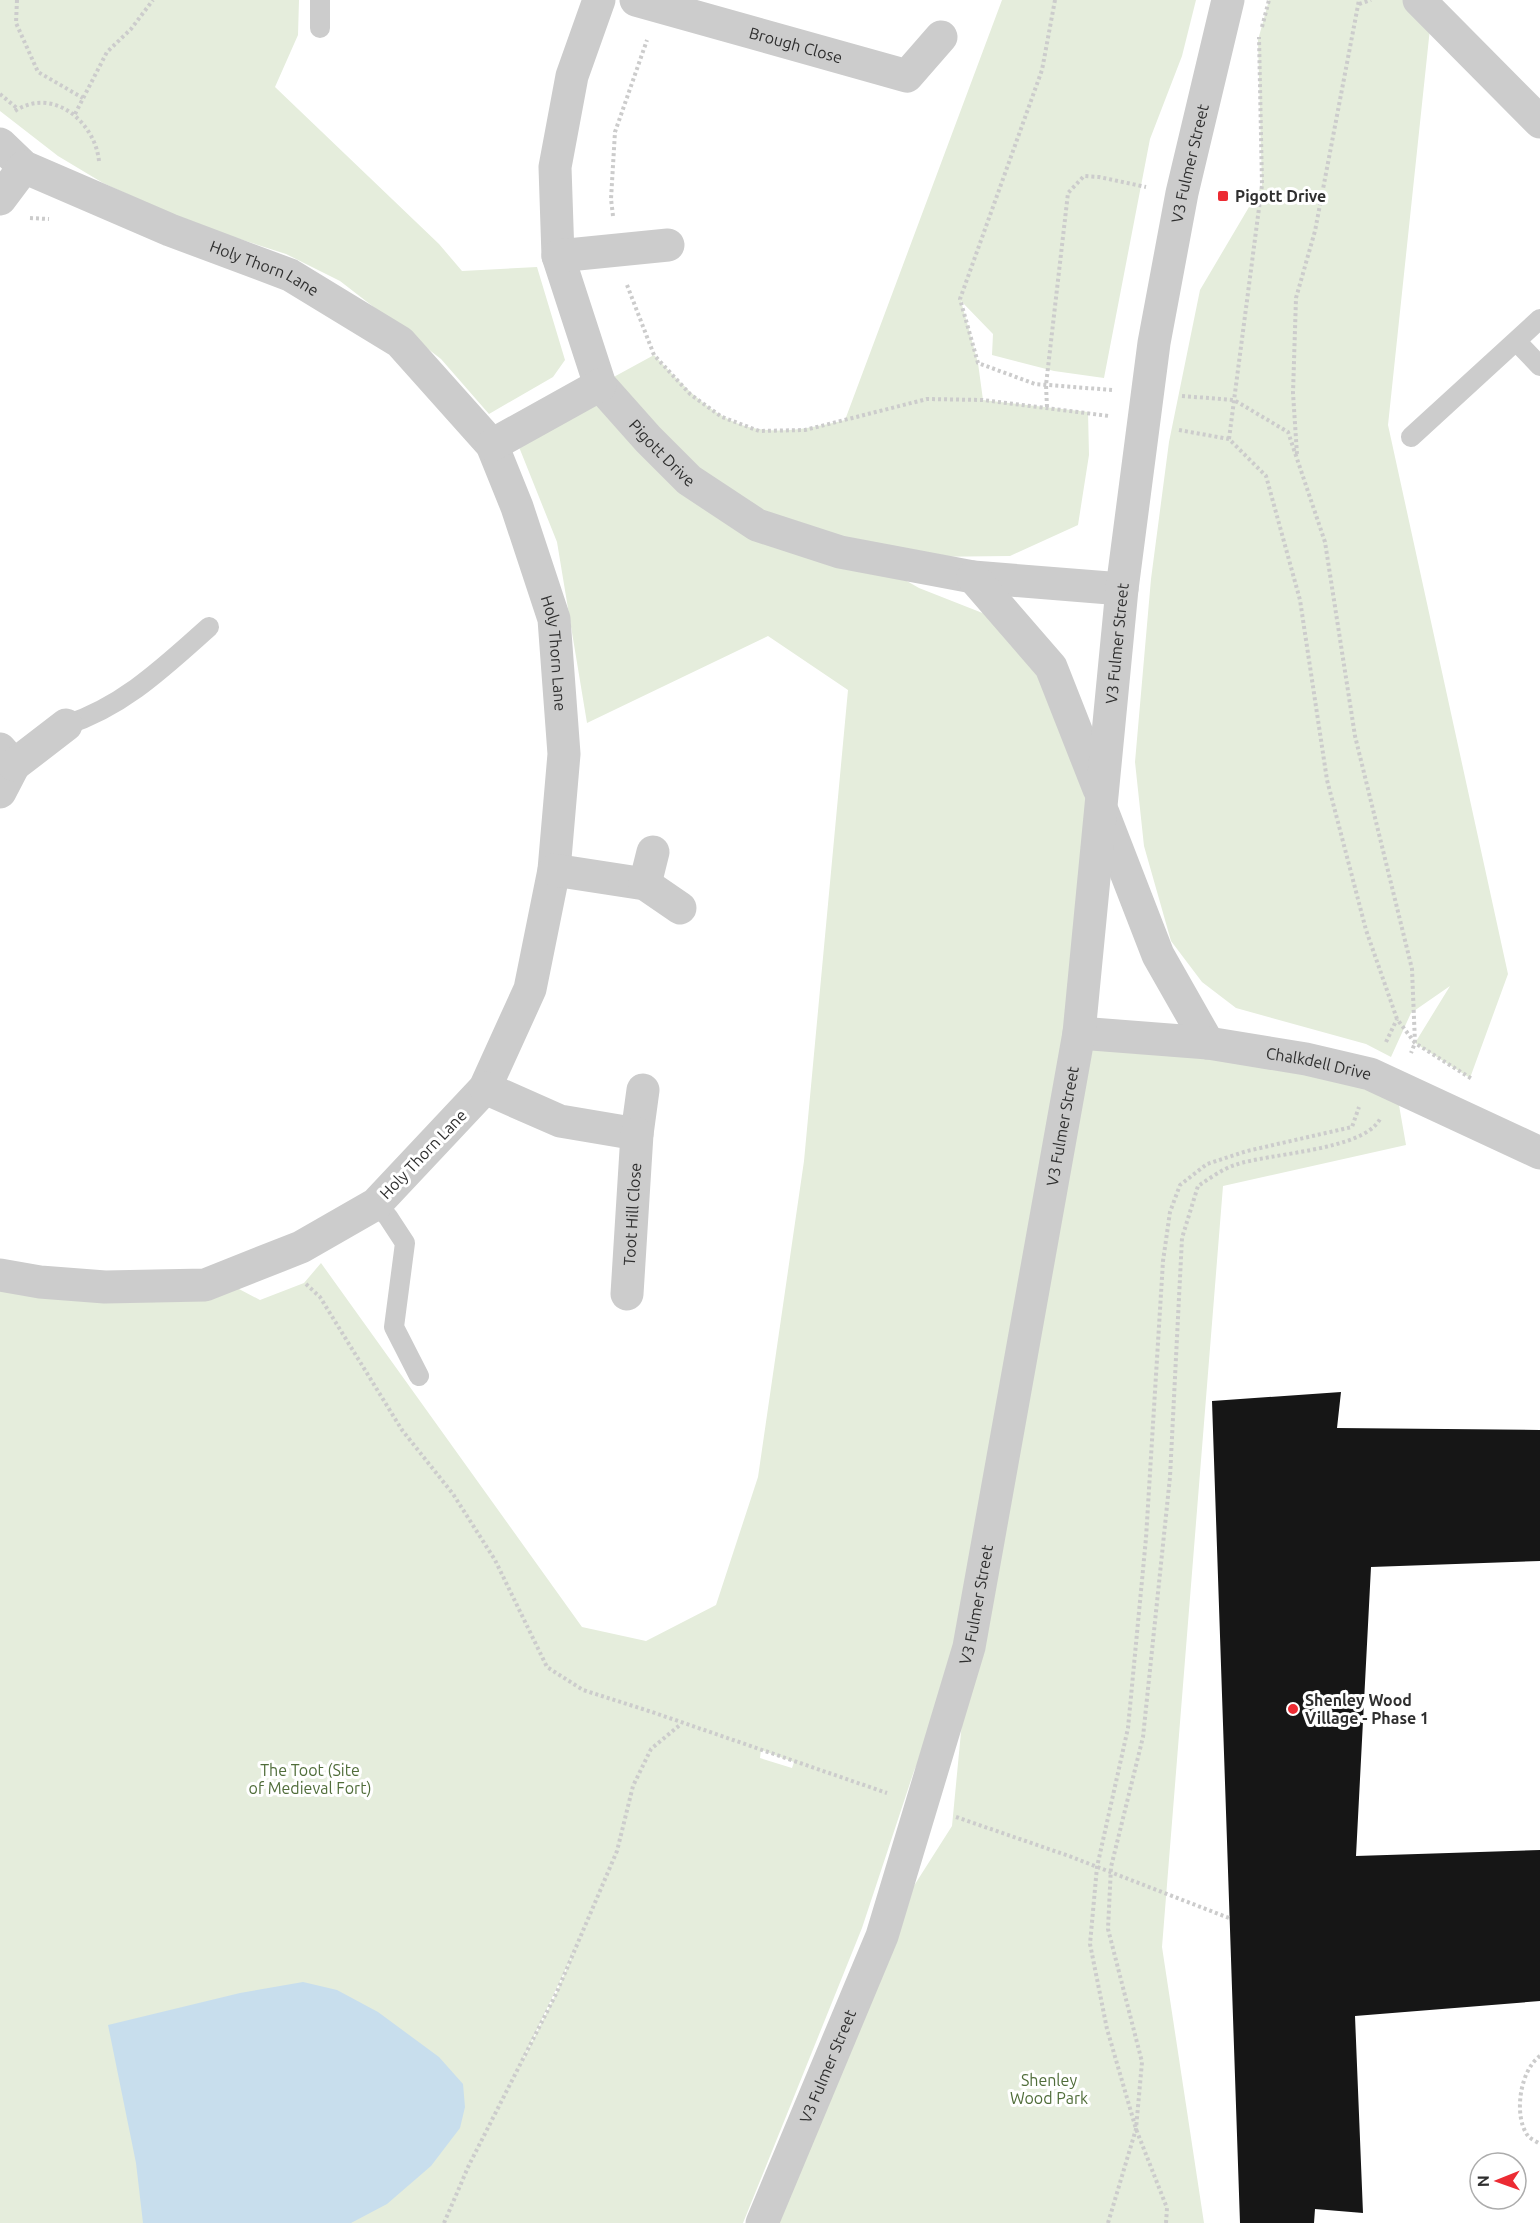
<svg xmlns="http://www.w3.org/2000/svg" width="1540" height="2223" font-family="Ubuntu,sans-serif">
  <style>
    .green { fill: #e5eddc; fill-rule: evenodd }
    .water { fill: #c8deed }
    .building { fill: #161616 }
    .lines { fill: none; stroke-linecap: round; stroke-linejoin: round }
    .path { stroke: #ccc; stroke-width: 4; stroke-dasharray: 3 3; stroke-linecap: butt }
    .service { stroke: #ccc; stroke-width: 20 }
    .minor { stroke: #ccc; stroke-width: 33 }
    .tertiary { stroke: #ccc; stroke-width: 33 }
    .poi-dot { fill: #ec2b33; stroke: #fff; stroke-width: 2 }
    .labels { text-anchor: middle; stroke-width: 6; stroke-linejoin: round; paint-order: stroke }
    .street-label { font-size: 16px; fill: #2f2f2f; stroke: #fff }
    .poi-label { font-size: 16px; font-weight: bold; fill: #2f2f2f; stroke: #fff; text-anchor: start }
    .park-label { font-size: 16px; fill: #506d3a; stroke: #fff }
  </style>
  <rect width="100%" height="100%" fill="#fff"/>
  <!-- green -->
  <path class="green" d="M 0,0 L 299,0 L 298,35 L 275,87 L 439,244 L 462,271 L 537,267 L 565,360 L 553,377 L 489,414 L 441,359 L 340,281 L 286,254 L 190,223 L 103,183 L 58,156 L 0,111 Z
    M 1002,0 L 1196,0 L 1182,56 L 1150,139 L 1104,378 L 1054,371 L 992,355 L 993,334 L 961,301 L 978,363 L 983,400 L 1088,412 L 1089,455 L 1078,525 L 1010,556 L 921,557 L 842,544 L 919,588 L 985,614 L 1051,667 L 1101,793 L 1079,1033 L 1396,1088 L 1406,1145 L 1223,1186 L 1162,1947 L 1204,2223 L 762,2223 L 882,1936 L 952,1826 L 969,1649 L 914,1771 L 862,1928 L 743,2223 L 0,2223 L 0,1275 L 239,1289 L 260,1300 L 304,1283 L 321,1263 L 582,1627 L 646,1641 L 716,1605 L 758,1477 L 804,1161 L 848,690 L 768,636 L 587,723 L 557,542 L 513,432 L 654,355 C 720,426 748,445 845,420 ZM 761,1750 L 794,1762 L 792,1768 L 760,1758 ZM 577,1945 L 556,1994 L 522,2062 L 522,2061 Z
    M 1269,0 L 1433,0 L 1388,425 L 1508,974 L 1470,1078 L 1415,1043 L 1450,986 L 1411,1013 L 1391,1057 L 1366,1044 L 1236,1008 L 1202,982 L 1171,941 L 1144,846 L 1135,762 L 1151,579 L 1169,442 L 1200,290 L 1262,185 L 1258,40 Z"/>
  <!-- water -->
  <path class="water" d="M 303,1982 L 337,1990 L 378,2012 L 439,2057 L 463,2084 L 465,2107 L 460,2128 L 431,2166 L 387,2204 L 351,2223 L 143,2223 L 136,2163 L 108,2025 L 240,1993 Z"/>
  <!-- building -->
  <path class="building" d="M 1341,1392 L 1337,1428 L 1540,1430 L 1540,1561 L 1371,1567 L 1356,1856 L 1540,1850 L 1540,2001 L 1355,2016 L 1363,2213 L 1315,2209 L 1314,2223 L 1240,2223 L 1212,1401 Z"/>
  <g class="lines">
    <!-- path -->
    <path class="path" d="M 17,0 L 16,23 L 38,72 L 83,98
      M 1055,0 L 1042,70 L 960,299 L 978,363 L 1035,384 L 1112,390
      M 1359,4 L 1371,0
      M 1262,27 L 1269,0
      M 0,94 L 18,109
      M 15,111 C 53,86 95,122 99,161
      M 75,114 L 107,52 L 131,29 L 153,0
      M 613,216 L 611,199 L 615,132 L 647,40
      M 30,218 L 49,219
      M 627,285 L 654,355 L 690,394 L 722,417 L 759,431 L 805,430 L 927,399 L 983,400 L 1109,416
      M 1182,396 L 1234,400 L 1288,432 L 1325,542 L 1355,736 L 1412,969 L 1415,1043 L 1411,1053
      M 1047,407 L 1046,385 L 1068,193 L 1084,176 L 1099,177 L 1146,187
      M 1179,430 L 1229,439 L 1266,476 L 1300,600 L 1327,780 L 1366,930 L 1397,1019 L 1415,1043 L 1472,1079
      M 1229,439 L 1262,185 L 1259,37
      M 1297,454 L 1293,393 L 1296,298 L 1315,231 L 1359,0
      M 1386,1042 L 1397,1019
      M 306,1284 L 320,1297 L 402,1430 L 453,1494 L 495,1560 L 547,1667 L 583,1690 L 652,1712 L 887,1793
      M 956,1817 L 1069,1856 L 1229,1918
      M 1540,2056 C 1520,2070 1513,2116 1528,2136 C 1531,2139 1537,2142 1540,2144
      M 444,2223 L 469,2165 L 556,1994 L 617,1851 L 633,1786 L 651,1749 L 681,1724
      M 1108,2223 L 1136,2129 L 1142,2062 L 1108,1929 L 1111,1867 L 1143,1737 L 1170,1477 L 1182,1238 L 1198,1186 C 1209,1179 1222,1169 1235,1165 C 1268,1153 1363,1151 1380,1119
      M 1166,2223 L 1167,2208 L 1136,2129 L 1107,2029 L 1090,1944 L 1097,1867 L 1128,1728 L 1146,1538 L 1163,1261 L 1170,1212 L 1180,1185 L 1207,1164 L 1247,1151 L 1352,1127 L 1359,1107"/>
    <!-- service -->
    <path class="service" d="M 320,28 L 320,0
      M 1517,342 L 1540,366
      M 1411,437 L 1540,319
      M 66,725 C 124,706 164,667 209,627
      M 376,1204 L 388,1217 L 405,1243 L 394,1327 L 419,1376"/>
    <!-- minor -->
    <g class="minor">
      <path id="s1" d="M 599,0 L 572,76 L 555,167 L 558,256 L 600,385 L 648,439 L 689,480 L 757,525 L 840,552 L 973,577 L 1122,589"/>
      <path id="s2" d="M 636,0 L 907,76 L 941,37"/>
      <path d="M 1419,0 L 1540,122"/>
      <path id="s3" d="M 0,144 L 24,167 L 170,230 L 290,275 L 400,342 L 492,445 L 517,507 L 554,619 L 564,754 L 554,870 L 530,989 L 485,1088 L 376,1204 L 301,1247 L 205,1285 L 105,1287 L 40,1282 L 0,1275"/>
      <path d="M 0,199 L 24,167"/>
      <path d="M 558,256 L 668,245"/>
      <path d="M 492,445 L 600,385"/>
      <path d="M 0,749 L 14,765 L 0,792"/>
      <path d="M 14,765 L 66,725"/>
      <path d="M 554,870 L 645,884 L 680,908"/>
      <path d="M 645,884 L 653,852"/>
      <path d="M 485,1088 L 560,1121 L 637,1134 L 643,1090"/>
      <path id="s4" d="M 627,1294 L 637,1134"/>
    </g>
    <!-- tertiary -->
    <g class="tertiary">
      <path d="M 973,577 L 1051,667 L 1099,789"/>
      <path d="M 1103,813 L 1158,955 L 1208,1043"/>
      <path id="s5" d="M 1079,1033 L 1208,1043 L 1306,1059 L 1370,1074 L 1540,1153"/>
      <path id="s6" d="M 762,2223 L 882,1936 L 969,1647 L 1079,1033 L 1122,589 L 1154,343 L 1182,193 L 1228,0"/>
    </g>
  </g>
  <!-- markers -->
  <g class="poi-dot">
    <rect x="1217" y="190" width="12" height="12" rx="3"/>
    <circle cx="1293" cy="1709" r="6"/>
  </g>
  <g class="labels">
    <!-- street labels -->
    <g class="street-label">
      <text dy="6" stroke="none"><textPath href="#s2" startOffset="166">Brough Close</textPath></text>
      <text dy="6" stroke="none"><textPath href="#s6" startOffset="2114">V3 Fulmer Street</textPath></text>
      <text dy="6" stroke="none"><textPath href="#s3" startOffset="294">Holy Thorn Lane</textPath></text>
      <text dy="6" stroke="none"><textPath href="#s1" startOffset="490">Pigott Drive</textPath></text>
      <text dy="6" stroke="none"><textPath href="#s6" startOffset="1628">V3 Fulmer Street</textPath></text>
      <text dy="6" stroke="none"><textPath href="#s3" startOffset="806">Holy Thorn Lane</textPath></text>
      <text dy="6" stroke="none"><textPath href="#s5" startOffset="242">Chalkdell Drive</textPath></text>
      <text dy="6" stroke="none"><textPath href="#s6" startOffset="1142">V3 Fulmer Street</textPath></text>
      <text transform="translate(423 1154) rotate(-46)" y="6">Holy Thorn Lane</text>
      <text dy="6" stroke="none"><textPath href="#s4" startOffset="80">Toot Hill Close</textPath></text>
      <text dy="6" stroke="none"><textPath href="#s6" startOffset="656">V3 Fulmer Street</textPath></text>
      <text dy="6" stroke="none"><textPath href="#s6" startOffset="170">V3 Fulmer Street</textPath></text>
    </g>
    <!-- poi labels -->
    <g class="poi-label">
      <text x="1235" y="202">Pigott Drive</text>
      <text x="1305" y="1706">Shenley Wood<tspan x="1305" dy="18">Village - Phase 1</tspan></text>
    </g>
    <!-- park labels -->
    <g class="park-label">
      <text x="310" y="1776">The Toot (Site<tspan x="310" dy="18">of Medieval Fort)</tspan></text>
      <text x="1049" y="2086">Shenley<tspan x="1049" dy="18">Wood Park</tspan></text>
    </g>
  </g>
  <!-- north arrow -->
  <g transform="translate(1498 2181) rotate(269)"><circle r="28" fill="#ffffff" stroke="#acacac" stroke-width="1.5"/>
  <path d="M0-4.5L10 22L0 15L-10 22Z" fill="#ec2b33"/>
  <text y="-9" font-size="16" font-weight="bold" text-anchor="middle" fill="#2f2f2f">N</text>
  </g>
</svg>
